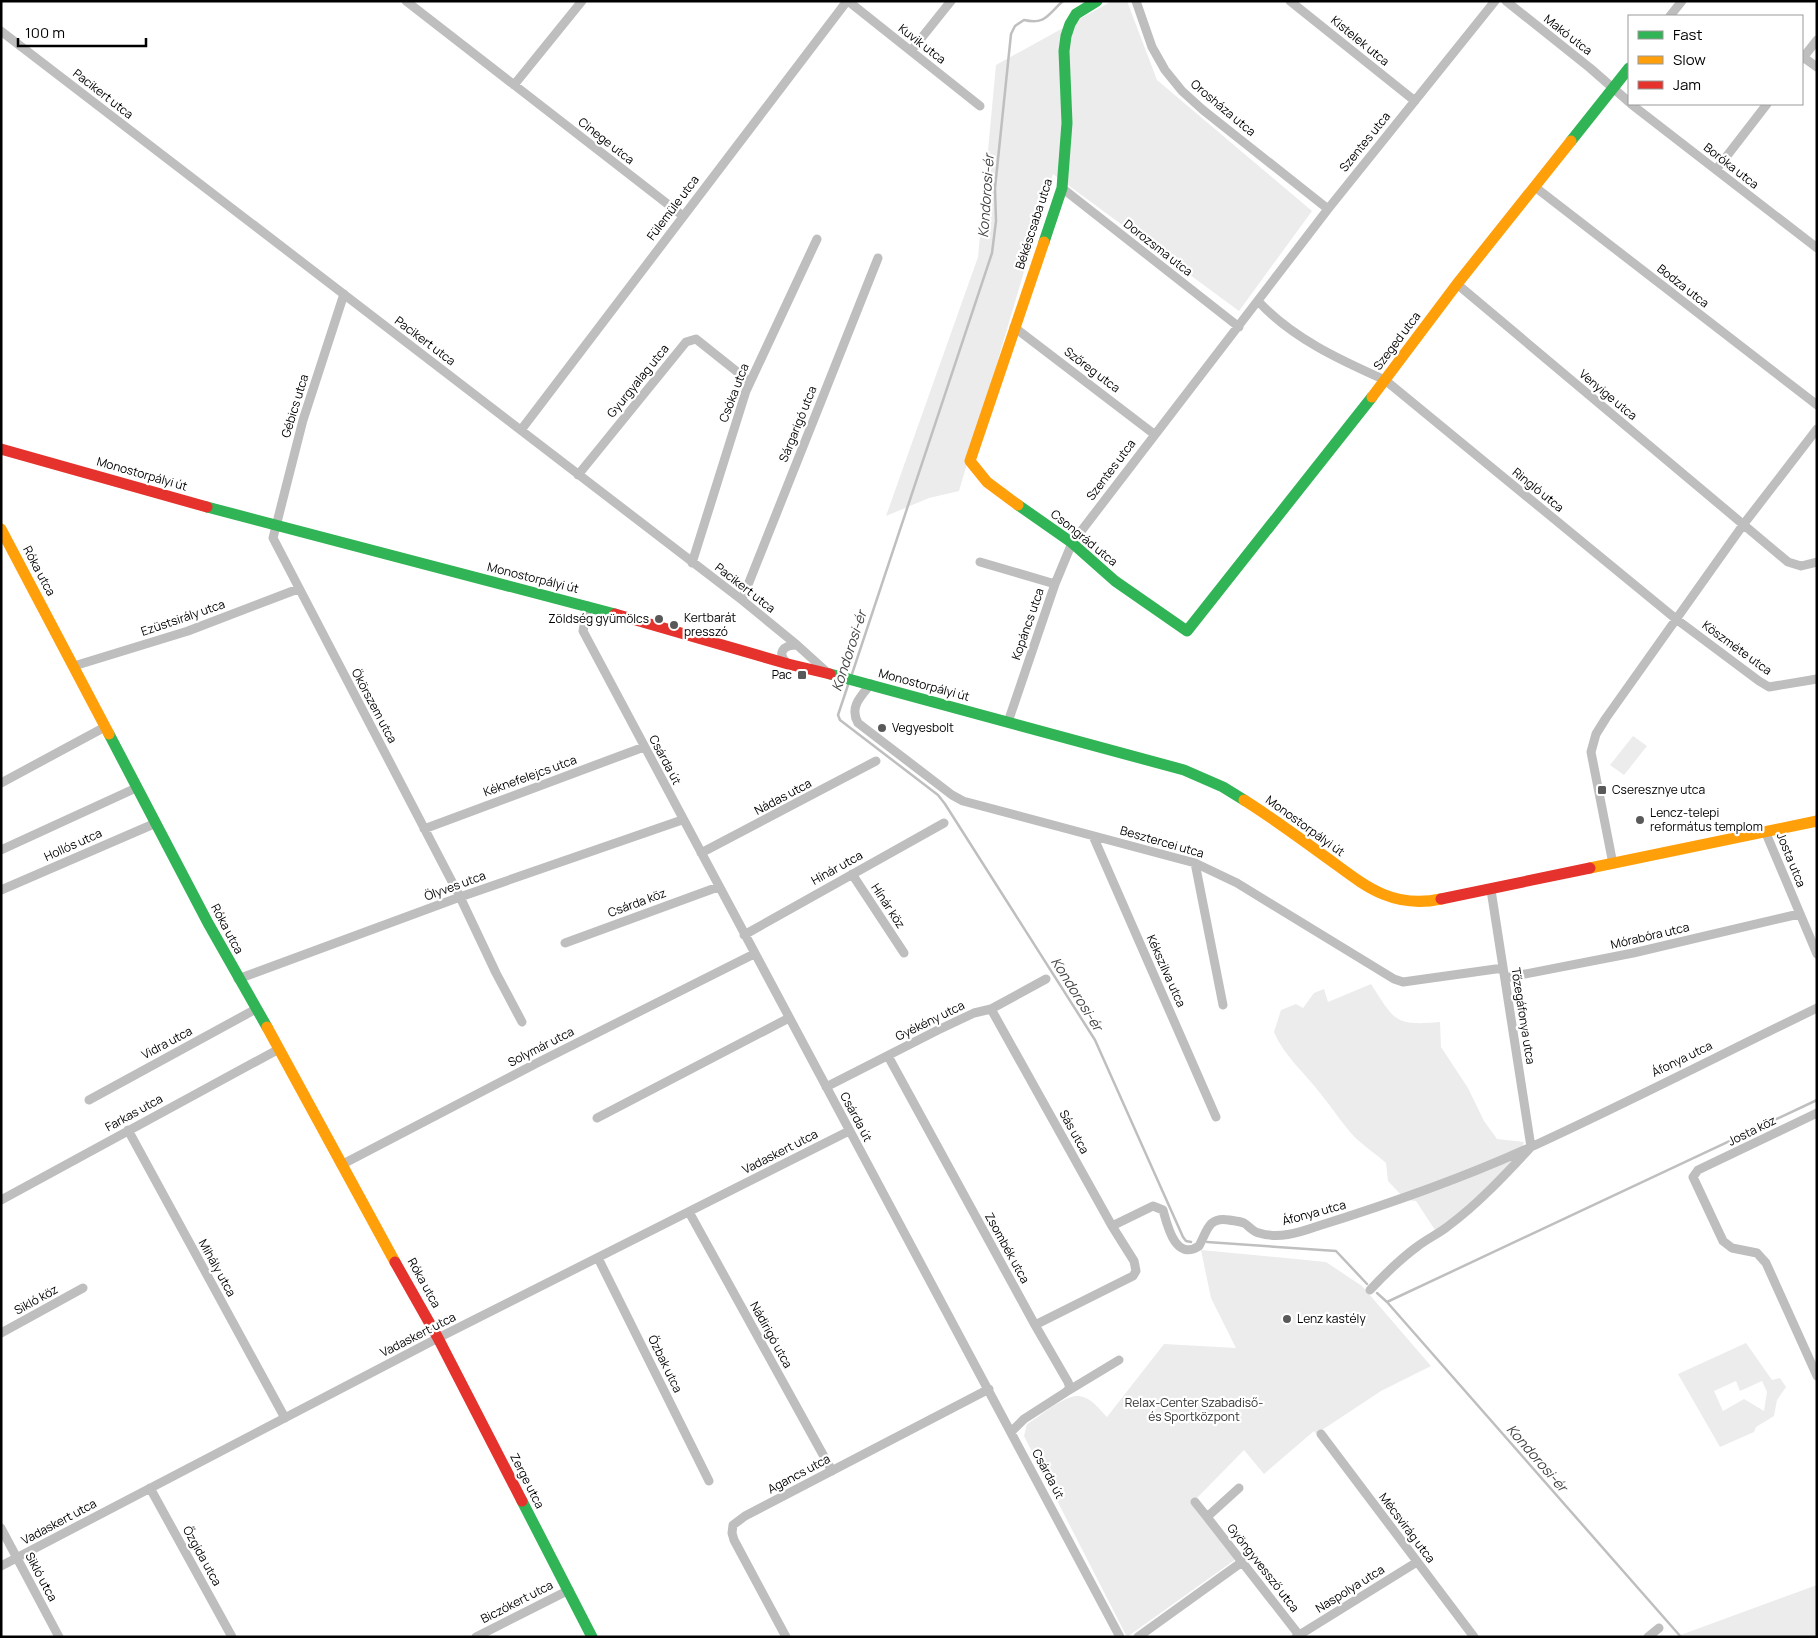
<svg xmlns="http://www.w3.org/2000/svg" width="1818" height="1638" font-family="Manrope,sans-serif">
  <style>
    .green { fill: #ececec; fill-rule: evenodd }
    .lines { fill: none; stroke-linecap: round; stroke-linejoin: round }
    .stream { stroke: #bfbfbf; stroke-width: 2.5 }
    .street { stroke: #bebebe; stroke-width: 9 }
    .fast { stroke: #30b455; stroke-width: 11 }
    .slow { stroke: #ff9f0a; stroke-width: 11 }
    .jam { stroke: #e5322d; stroke-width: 11 }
    .poi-dot { fill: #595959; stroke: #fff; stroke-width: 2 }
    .labels { text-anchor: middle; stroke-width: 4.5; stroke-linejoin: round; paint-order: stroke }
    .street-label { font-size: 12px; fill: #000; stroke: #fff }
    .poi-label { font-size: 12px; fill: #000; stroke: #fff; text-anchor: start }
    .park-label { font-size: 12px; fill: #333; stroke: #fff }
    .water-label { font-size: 14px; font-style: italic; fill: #444; stroke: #fff }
  </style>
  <rect width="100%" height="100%" fill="#fff"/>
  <!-- green -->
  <path class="green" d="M 1112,1 L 1127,1 L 1157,80 L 1312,211 L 1239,311 L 1053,174 L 959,491 L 929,498 L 886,516 L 978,257 L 996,65 Z
    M 1633,736 L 1647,746 L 1624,775 L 1610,765 Z
    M 1371,984 C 1395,1021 1394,1026 1440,1022 L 1441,1047 L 1468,1088 L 1484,1121 L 1497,1139 L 1524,1142 L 1519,1156 L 1501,1176 L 1445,1224 L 1435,1230 L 1416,1201 L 1406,1200 L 1388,1181 L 1386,1163 C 1377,1155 1368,1149 1359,1141 C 1347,1131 1331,1106 1320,1093 C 1304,1072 1284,1056 1274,1032 L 1281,1010 L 1296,1004 L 1303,1008 L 1314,993 L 1324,989 L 1328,1002 Z
    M 1201,1250 L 1326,1262 L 1362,1286 L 1431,1366 L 1381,1391 L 1316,1434 L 1314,1431 L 1264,1474 L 1244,1450 L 1192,1503 L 1236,1559 L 1127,1637 L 1024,1436 L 1027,1424 C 1039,1417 1065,1394 1079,1396 C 1091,1397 1100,1410 1107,1417 L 1164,1344 L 1236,1348 L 1211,1298 Z
    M 1746,1343 L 1772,1380 L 1780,1378 L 1786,1387 L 1777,1400 L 1774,1416 L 1756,1427 L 1754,1432 L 1720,1447 L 1678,1374 ZM 1736,1381 L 1740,1391 L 1762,1381 L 1767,1392 L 1764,1411 L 1744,1399 L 1723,1411 L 1714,1391 Z
    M 1817,1585 L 1817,1637 L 1675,1637 Z"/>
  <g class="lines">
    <!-- stream -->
    <path class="stream" d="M 852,674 L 992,253 L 996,221 L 995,188 L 1011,34 L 1015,26 L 1024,20 C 1046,25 1048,14 1063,1
      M 849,682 L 838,715 L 840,720 L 938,795 L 945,804 L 1095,1040 L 1183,1237 L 1186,1241 L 1191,1242
      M 1207,1242 L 1336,1251 L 1367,1284
      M 1377,1293 L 1387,1302 L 1681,1637
      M 1387,1302 L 1817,1100"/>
    <!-- street -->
    <path class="street" d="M 406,1 L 683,216
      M 848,1 L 980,106
      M 1136,1 L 1152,47 L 1165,70 L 1182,91 L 1203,110 L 1328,209
      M 1290,1 L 1415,101
      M 1506,1 L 1590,68 L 1629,102
      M 1670,16 L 1682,1
      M 1,31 L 742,600 L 797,645 L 828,673
      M 911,51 L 951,1
      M 1803,57 L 1817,67
      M 1802,59 L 1817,40
      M 514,85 L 582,1
      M 1631,104 L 1817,248
      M 1716,170 L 1767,104
      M 1535,187 L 1817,405
      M 1062,188 L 1239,327
      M 1457,284 L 1788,562 L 1801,566 L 1817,562
      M 344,294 L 303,420 L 273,538 L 460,897 L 496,973 L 522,1022
      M 1258,301 C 1292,338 1340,360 1385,380 L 1676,619 L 1759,681 L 1769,687 L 1817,679
      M 1014,327 L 1154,434
      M 521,430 L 847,1
      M 578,475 L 686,342 L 696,339 L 750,382
      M 980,562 L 1055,584
      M 692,563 L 746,391 L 817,239
      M 742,600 L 878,258
      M 588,606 L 583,631 C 760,967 943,1300 1120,1637
      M 788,664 C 776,653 783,645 797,645
      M 74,666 L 188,631 L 298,589
      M 871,684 C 861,696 849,707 858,723 L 952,795 L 963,801 L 1195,863 L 1237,883 L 1394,979 L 1403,982 L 1503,968
      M 1008,722 L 1055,584 L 1072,543 L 1328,209 L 1495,1
      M 1,783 L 105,727
      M 424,829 L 644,747
      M 1765,831 L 1817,954
      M 1093,836 L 1216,1117
      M 1,850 L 136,788
      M 701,853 L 876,761
      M 1195,863 L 1223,1005
      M 1613,864 L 1591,752 L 1596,734 L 1606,718 L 1743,525 L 1817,429
      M 852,874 L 904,953
      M 1,890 L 156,823
      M 744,935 L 944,823
      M 565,943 L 718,887
      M 1505,978 L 1633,953 L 1799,914
      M 238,979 L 460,897 L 682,820
      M 991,1009 L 1112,1226 L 1134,1261 L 1136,1271 L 1133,1276 L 1035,1325
      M 888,1056 L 1035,1325 L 1068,1382 L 1070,1388 L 1066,1392 L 1024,1419 L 1012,1431
      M 826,1087 L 938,1030 L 974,1013 L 991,1009 L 1046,979
      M 89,1100 L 256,1009
      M 1817,1113 L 1698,1170 L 1693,1177 L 1723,1241 L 1732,1248 L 1757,1253 L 1766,1263 L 1817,1376
      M 597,1118 L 789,1018
      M 128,1130 L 285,1418
      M 341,1165 L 537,1063 L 754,954
      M 1,1200 L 279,1049
      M 689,1212 L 832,1471
      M 1112,1226 L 1153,1206 L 1163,1210 C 1167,1224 1175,1262 1199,1246 C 1207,1232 1208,1216 1229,1220 C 1234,1221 1239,1221 1244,1223 C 1249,1226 1253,1232 1259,1233 C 1278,1239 1298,1233 1315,1227 C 1389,1204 1461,1179 1531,1147 C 1627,1103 1722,1054 1817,1008
      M 598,1258 L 709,1481
      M 1370,1290 C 1385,1274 1400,1259 1418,1246 C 1427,1239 1438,1234 1447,1227 C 1478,1204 1505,1175 1531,1147 L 1491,890
      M 1,1333 L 83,1288
      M 1066,1392 L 1119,1360
      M 1321,1434 L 1474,1637
      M 150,1488 L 232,1637
      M 1239,1488 L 1207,1517 L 1299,1635
      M 1195,1502 L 1207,1517
      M 1,1528 L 59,1637
      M 1,1566 L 438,1338 L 849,1131
      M 476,1637 L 569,1590
      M 786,1637 L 734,1540 L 732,1533 L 733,1525 L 745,1516 L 989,1389
      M 1138,1637 L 1242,1562
      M 1296,1637 L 1417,1562
      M 1648,1637 L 1659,1628"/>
    <!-- fast -->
    <path class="fast" d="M 1571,141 L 1629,68
      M 1044,242 L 1062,188 L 1067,123 L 1064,51 L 1066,36 L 1070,24 L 1076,14 L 1097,1
      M 1018,505 L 1071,542 L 1115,581 L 1187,631 L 1372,397
      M 207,507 L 615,614
      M 830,674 L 1184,770 L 1223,787 L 1244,800
      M 109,734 L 208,923 L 267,1027
      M 522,1501 L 592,1637"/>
    <!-- slow -->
    <path class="slow" d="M 1372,397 L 1457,284 L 1571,141
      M 1018,505 L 987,482 L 970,461 L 1044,242
      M 1,529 L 109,734
      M 1244,800 C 1271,817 1297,836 1323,855 C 1361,882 1389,910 1441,899
      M 1590,868 L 1817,821
      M 267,1027 L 395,1262"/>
    <!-- jam -->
    <path class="jam" d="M 1,449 L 207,507
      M 615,614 L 788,664 L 830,674
      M 1441,899 L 1590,868
      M 395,1262 L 438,1338 L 522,1501"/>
  </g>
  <!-- markers -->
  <g class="poi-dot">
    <circle cx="659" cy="619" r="5"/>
    <circle cx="674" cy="625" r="5"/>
    <rect x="797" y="670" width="10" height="10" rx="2.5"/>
    <circle cx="882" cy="728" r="5"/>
    <rect x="1597" y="785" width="10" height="10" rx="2.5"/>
    <circle cx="1640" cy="820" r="5"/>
    <circle cx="1287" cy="1319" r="5"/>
  </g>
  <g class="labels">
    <!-- street labels -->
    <g class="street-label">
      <text transform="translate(1568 35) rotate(38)" y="4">Makó utca</text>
      <text transform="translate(1360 41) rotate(39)" y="4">Kistelek utca</text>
      <text transform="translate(922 44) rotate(38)" y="4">Kuvik utca</text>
      <text transform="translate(103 94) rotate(38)" y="4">Pacikert utca</text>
      <text transform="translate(1223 108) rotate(40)" y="4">Orosháza utca</text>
      <text transform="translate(606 141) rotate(38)" y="4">Cinege utca</text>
      <text transform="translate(1365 142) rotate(-51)" y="4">Szentes utca</text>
      <text transform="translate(1731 166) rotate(38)" y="4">Boróka utca</text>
      <text transform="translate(673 208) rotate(-53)" y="4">Fülemüle utca</text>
      <text transform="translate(1034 224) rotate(-72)" y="4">Békéscsaba utca</text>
      <text transform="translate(1158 248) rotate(38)" y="4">Dorozsma utca</text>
      <text transform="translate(1683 286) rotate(38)" y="4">Bodza utca</text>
      <text transform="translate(425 341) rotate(37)" y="4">Pacikert utca</text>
      <text transform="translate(1397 341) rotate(-53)" y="4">Szeged utca</text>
      <text transform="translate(1092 370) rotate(37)" y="4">Szőreg utca</text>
      <text transform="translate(638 381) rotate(-51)" y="4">Gyurgyalag utca</text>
      <text transform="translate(734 393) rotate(-69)" y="4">Csóka utca</text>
      <text transform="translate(1608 395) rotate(40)" y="4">Venyige utca</text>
      <text transform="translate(295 406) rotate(-73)" y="4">Gébics utca</text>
      <text transform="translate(798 424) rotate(-68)" y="4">Sárgarigó utca</text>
      <text transform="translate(1111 470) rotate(-53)" y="4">Szentes utca</text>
      <text transform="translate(142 474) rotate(16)" y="4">Monostorpályi út</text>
      <text transform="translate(1538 490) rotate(39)" y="4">Ringló utca</text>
      <text transform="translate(1084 538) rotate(39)" y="4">Csongrád utca</text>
      <text transform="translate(39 571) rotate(62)" y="4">Róka utca</text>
      <text transform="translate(533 578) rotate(14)" y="4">Monostorpályi út</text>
      <text transform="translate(745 588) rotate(38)" y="4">Pacikert utca</text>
      <text transform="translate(183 618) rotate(-19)" y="4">Ezüstsirály utca</text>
      <text transform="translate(1028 624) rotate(-71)" y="4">Kopáncs utca</text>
      <text transform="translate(1737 648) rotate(36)" y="4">Köszméte utca</text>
      <text transform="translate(924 685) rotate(15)" y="4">Monostorpályi út</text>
      <text transform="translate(374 706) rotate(62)" y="4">Ökörszem utca</text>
      <text transform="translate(665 760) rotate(62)" y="4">Csárda út</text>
      <text transform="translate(530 776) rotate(-20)" y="4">Kéknefelejcs utca</text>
      <text transform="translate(783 797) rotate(-28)" y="4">Nádas utca</text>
      <text transform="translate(1305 826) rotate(36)" y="4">Monostorpályi út</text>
      <text transform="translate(1162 842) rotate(16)" y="4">Besztercei utca</text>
      <text transform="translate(73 845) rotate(-24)" y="4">Hollós utca</text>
      <text transform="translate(1791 860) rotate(68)" y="4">Josta utca</text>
      <text transform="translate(837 868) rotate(-29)" y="4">Hínár utca</text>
      <text transform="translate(455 886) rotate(-20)" y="4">Ölyves utca</text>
      <text transform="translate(637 903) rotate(-20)" y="4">Csárda köz</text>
      <text transform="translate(888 906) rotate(57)" y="4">Hínár köz</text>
      <text transform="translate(227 929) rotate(62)" y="4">Róka utca</text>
      <text transform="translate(1650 936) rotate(-13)" y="4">Mórabóra utca</text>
      <text transform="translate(1166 971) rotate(66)" y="4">Kékszilva utca</text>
      <text transform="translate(1523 1016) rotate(81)" y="4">Tőzegáfonya utca</text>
      <text transform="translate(930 1021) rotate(-26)" y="4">Gyékény utca</text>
      <text transform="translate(167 1043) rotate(-28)" y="4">Vidra utca</text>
      <text transform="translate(541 1047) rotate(-27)" y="4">Solymár utca</text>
      <text transform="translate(1682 1059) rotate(-26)" y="4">Áfonya utca</text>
      <text transform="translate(134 1113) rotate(-29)" y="4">Farkas utca</text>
      <text transform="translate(856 1117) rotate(62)" y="4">Csárda út</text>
      <text transform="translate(1752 1131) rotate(-26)" y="4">Josta köz</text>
      <text transform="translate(1074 1132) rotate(61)" y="4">Sás utca</text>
      <text transform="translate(780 1152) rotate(-27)" y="4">Vadaskert utca</text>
      <text transform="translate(1314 1213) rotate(-15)" y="4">Áfonya utca</text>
      <text transform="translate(1007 1248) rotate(61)" y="4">Zsombék utca</text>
      <text transform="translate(217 1268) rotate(61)" y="4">Mihály utca</text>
      <text transform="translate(424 1283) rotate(61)" y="4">Róka utca</text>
      <text transform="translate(36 1300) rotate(-29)" y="4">Sikló köz</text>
      <text transform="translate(418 1335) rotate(-27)" y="4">Vadaskert utca</text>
      <text transform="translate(771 1335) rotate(61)" y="4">Nádirigó utca</text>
      <text transform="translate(665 1364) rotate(64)" y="4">Őzbak utca</text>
      <text transform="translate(799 1474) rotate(-28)" y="4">Agancs utca</text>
      <text transform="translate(1048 1474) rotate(62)" y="4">Csárda út</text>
      <text transform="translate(527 1481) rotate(63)" y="4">Zerge utca</text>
      <text transform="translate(59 1522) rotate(-28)" y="4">Vadaskert utca</text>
      <text transform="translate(1407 1528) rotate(53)" y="4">Mécsvirág utca</text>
      <text transform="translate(202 1556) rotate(61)" y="4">Őzgida utca</text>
      <text transform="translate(1263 1568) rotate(52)" y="4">Gyöngyvessző utca</text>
      <text transform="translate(41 1577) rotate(62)" y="4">Sikló utca</text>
      <text transform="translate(1350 1589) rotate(-32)" y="4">Naspolya utca</text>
      <text transform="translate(517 1602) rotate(-27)" y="4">Biczókert utca</text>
    </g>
    <!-- poi labels -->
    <g class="poi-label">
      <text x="684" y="622">Kertbarát<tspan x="684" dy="14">presszó</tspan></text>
      <text x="649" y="623" text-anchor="end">Zöldség gyümölcs</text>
      <text x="792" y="679" text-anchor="end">Pac</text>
      <text x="892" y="732">Vegyesbolt</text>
      <text x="1612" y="794">Cseresznye utca</text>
      <text x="1650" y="817">Lencz-telepi<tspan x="1650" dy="14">református templom</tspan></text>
      <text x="1297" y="1323">Lenz kastély</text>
    </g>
    <!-- park labels -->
    <g class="park-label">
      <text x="1194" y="1407">Relax-Center Szabadiső-<tspan x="1194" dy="14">és Sportközpont</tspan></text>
    </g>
    <!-- water labels -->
    <g class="water-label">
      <text transform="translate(986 196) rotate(-86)" y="5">Kondorosi-ér</text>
      <text transform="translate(849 651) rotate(-72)" y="5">Kondorosi-ér</text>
      <text transform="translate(1077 994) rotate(58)" y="5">Kondorosi-ér</text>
      <text transform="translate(1537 1458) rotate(49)" y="5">Kondorosi-ér</text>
    </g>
  </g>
  <!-- border -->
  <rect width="1818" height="1638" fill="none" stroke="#000000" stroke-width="5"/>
  <!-- legend -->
  <rect x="1628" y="15" width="175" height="90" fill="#ffffff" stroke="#999999"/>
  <rect x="1638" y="31" width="25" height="8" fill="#30b455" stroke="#999999"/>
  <text x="1673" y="40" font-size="15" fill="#000000">Fast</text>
  <rect x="1638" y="56" width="25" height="8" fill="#ff9f0a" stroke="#999999"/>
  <text x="1673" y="65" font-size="15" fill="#000000">Slow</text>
  <rect x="1638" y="81" width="25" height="8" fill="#e5322d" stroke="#999999"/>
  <text x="1673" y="90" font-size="15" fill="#000000">Jam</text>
  <!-- scale -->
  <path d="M18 38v8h128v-8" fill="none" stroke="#000000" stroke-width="2.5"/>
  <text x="25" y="38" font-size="15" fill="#000000" stroke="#ffffff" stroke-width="4" paint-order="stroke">100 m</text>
</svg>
